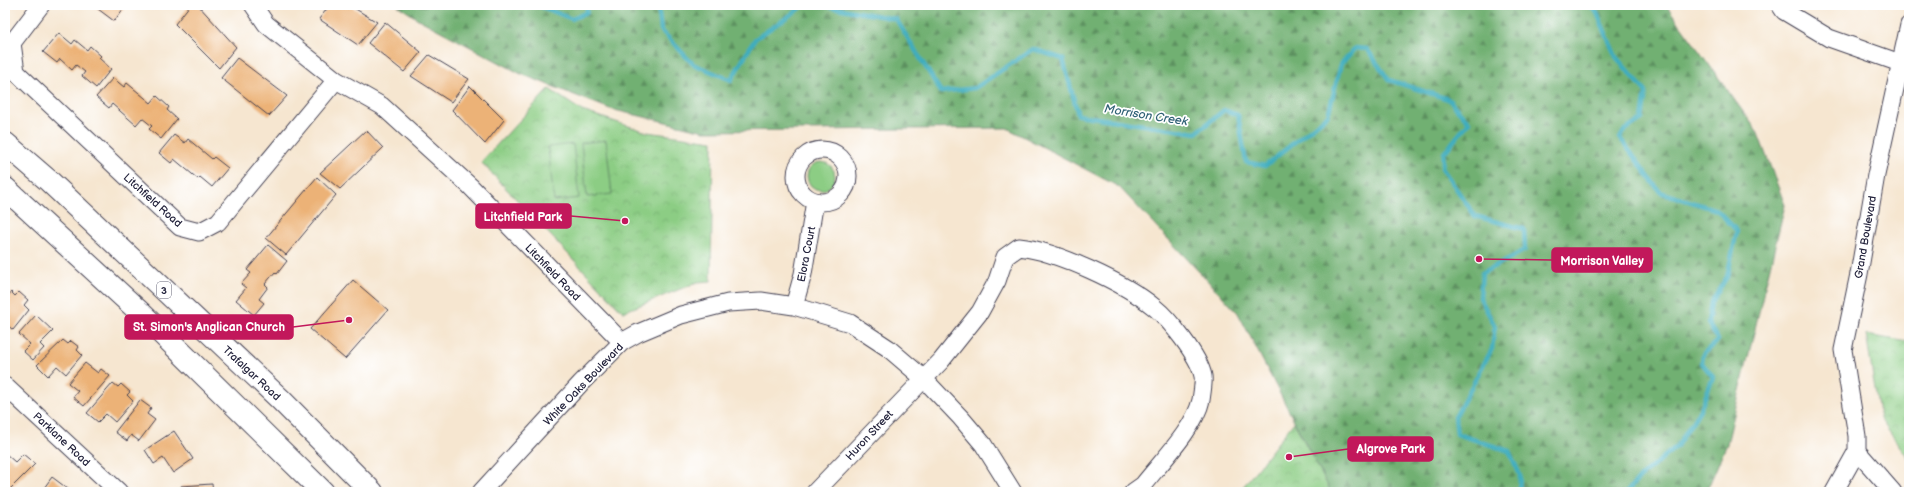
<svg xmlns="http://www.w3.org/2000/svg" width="1914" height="497" font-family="'Balsamiq Sans',sans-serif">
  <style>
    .forest { fill: url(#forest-firs); stroke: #4a6956 }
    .park { fill: url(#park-crowns); stroke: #577860 }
    .garden { fill: #8ccd84; stroke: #577860 }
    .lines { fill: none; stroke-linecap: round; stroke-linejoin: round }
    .stream { stroke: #40adbe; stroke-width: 4.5 }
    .building { fill: #ecb277 }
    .minor-casing { stroke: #423f51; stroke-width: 19 }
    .major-casing { stroke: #423f51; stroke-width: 24 }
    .minor { stroke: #fff; stroke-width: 17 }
    .major { stroke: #fff; stroke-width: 22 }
    .labels { text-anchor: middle; stroke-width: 3.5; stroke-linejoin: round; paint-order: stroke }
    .shield { fill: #fff; stroke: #646476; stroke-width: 1 }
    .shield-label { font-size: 10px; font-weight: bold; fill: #22223b }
    .street-label { font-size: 11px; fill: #22223b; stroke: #fff }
    .water-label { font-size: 12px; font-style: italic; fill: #306176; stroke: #fff }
    .leader { fill: none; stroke: #c2185b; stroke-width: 1.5 }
    .callout-dot { fill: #c2185b; stroke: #fff; stroke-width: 1.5 }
    .callout { fill: #c2185b; stroke: #c2185b; stroke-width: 1.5 }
    .callout-label { font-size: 12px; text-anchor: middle; font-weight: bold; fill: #fff }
  </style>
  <defs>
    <pattern id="forest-firs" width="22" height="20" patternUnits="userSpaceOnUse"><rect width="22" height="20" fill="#71b072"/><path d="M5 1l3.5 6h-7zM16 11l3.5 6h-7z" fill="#5c8f5f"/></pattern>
    <pattern id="park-crowns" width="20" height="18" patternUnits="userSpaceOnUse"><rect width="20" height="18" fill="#8ccd84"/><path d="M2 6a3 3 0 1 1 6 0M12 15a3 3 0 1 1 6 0" fill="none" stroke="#78b073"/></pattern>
  </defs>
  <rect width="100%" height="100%" fill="#fff"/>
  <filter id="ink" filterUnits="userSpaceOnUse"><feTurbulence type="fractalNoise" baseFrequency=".025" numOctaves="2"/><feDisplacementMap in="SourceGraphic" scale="8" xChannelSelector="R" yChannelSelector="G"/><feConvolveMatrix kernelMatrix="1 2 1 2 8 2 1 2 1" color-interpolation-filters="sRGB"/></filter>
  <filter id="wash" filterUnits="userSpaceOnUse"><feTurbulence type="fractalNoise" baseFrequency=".012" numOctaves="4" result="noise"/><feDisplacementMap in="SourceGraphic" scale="16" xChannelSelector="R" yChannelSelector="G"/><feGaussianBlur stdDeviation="0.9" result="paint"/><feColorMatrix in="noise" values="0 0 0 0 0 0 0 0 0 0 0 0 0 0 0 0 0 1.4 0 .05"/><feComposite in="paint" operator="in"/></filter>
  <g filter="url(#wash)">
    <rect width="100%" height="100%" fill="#f6e6d0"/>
    <!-- forest -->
    <path class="forest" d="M 397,5 L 1666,5 L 1757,131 L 1785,205 L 1727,444 L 1706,492 L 1331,492 L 1238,313 L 1119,187 L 1007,128 L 704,131 L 610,109 L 521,74 L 418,19 Z"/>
    <!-- park -->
    <path class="park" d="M 549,89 L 582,111 L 647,132 L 713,141 L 711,281 L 698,282 L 623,312 L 481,162 Z
      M 1866,335 L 1909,342 L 1909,459 L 1880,419 Z
      M 1294,422 L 1331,492 L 1239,492 Z"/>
    <!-- garden -->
    <path class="garden" d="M 606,140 L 612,194 L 587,197 L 581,143 Z
      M 573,144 L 579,198 L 554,201 L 548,147 Z
      M807 176a14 14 0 1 1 28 0a14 14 0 1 1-28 0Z"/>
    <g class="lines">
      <!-- stream -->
      <path class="stream" d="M 537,5 L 572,19 L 587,12 L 587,5
        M 658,5 L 661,30 L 693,64 L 731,80 L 755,39 L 805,5
        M 820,5 L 896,19 L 941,92 L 975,88 L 1033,49 L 1063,59 L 1078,115 L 1196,133 L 1224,110 L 1238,115 L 1246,162 L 1265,166 L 1328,115 L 1341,64 L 1355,48 L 1367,49 L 1389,80 L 1448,99 L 1469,122 L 1444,153 L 1442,168 L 1475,216 L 1524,229 L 1525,250 L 1482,273 L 1480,298 L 1495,326 L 1492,349 L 1455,417 L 1457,434 L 1509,451 L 1520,475 L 1519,492
        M 1590,5 L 1597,13 L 1616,57 L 1646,92 L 1642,119 L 1624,131 L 1620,138 L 1660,192 L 1717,210 L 1737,231 L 1727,277 L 1711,302 L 1708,323 L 1718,340 L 1703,354 L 1702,363 L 1713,377 L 1701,408 L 1677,446 L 1646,472 L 1626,492"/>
    </g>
    <g id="blocks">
      <!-- building -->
      <path class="building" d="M 95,5 L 123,5 L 122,6 L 124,8 L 114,21 L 94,6 Z
        M 190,5 L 198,5 L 236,47 L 219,68 L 175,24 Z
        M 330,5 L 349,5 L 377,22 L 358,45 L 319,19 Z
        M 385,22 L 421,52 L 404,72 L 368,43 Z
        M 59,33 L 72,44 L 75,40 L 87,50 L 90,46 L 101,56 L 99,58 L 111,69 L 96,88 L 82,76 L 85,72 L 76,65 L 72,70 L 60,59 L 57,63 L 43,52 Z
        M 429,55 L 469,79 L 451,102 L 411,76 Z
        M 237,58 L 287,96 L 269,116 L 221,78 Z
        M 113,78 L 124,87 L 127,83 L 151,103 L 157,96 L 169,107 L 167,110 L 177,119 L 161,139 L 149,129 L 152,126 L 142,118 L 136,125 L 112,104 L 109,108 L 96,97 Z
        M 470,86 L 504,120 L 485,144 L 452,110 Z
        M 366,130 L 383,148 L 340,189 L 320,173 Z
        M 174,135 L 185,143 L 188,139 L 212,159 L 214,157 L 228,168 L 212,187 L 200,177 L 198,179 L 174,159 L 171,163 L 159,153 Z
        M 317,177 L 336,195 L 286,255 L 266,238 Z
        M 268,245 L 287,261 L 277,274 L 275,272 L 265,284 L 268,287 L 259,299 L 264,303 L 254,315 L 236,300 L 246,288 L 241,284 L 251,273 L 247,270 Z
        M 353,280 L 388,310 L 345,359 L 310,329 Z
        M 11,292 L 15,296 L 19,292 L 28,300 L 24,305 L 29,310 L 13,330 L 5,323 L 5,300 Z
        M 36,315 L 53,331 L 40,344 L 44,348 L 33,360 L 23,351 L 30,344 L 19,334 Z
        M 63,340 L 68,344 L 71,341 L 79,347 L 77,350 L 82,355 L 66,374 L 57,366 L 48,376 L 37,365 Z
        M 85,363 L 98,373 L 101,369 L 110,376 L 84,406 L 73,397 L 78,391 L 68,383 Z
        M 113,383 L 118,387 L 121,384 L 130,392 L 127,395 L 133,401 L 115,422 L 106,414 L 98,422 L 87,413 Z
        M 140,400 L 151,408 L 147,414 L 155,420 L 139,441 L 131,435 L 127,441 L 115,432 Z
        M 174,431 L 193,459 L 173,473 L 163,458 L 154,464 L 145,450 Z
        M 6,454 L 15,462 L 23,454 L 35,464 L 9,490 L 5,486 Z
        M 52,477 L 72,492 L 41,492 Z
        M 212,484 L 213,492 L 176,492 L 181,490 L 181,486 Z"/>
    </g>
  </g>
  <g filter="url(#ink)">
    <use href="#blocks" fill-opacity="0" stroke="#423f51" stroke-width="1"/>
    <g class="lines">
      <!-- minor casing -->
      <g class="minor-casing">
        <path id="minor" d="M 41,5 L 12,43 L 16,72 L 180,227 L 199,232 L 218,222 L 336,80
          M 253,5 L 266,24 L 336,80 L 382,106 L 470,186 L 622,342
          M 1780,5 L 1784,11 L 1829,38 L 1900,63
          M796 176a26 26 0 1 1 52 0a26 26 0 1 1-52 0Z
          M 794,306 L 803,274 L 815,201
          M 5,386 L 119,492
          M 1857,451 L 1857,436 L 1843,350 L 1859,274 L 1876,175 L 1909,25
          M 1857,451 L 1893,492
          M 481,492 L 581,383 L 622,342 L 638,333 L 681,315 L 728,303 L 761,301 L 794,306 L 850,323 L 888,348 L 923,378 L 961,418 L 983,444 L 1013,492
          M 815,492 L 941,361 L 980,312 L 997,281 L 1005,257 L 1019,247 C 1056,251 1125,283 1154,307 C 1169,319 1199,356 1203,376 C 1204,382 1202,393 1201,400 C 1195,428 1161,462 1143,485 L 1133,492
          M 1834,492 L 1857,451"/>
      </g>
      <!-- major casing -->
      <g class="major-casing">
        <path id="major" d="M 5,143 L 49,181 L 280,399 L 372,492
          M 5,188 L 143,315 L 323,492"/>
      </g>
      <!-- minor -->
      <use href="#minor" class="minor"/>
      <!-- major -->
      <use href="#major" class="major"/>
    </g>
  </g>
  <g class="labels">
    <!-- shield labels -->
    <rect class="shield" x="157" y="282" width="14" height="16" rx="3"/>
    <g class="shield-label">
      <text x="164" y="294">3</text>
    </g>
    <!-- street labels -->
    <g class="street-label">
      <text transform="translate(153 200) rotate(42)" y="4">Litchfield Road</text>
      <text transform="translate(1865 237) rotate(-80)" y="4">Grand Boulevard</text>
      <text transform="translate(806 254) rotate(-79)" y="4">Elora Court</text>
      <text transform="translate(553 272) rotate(46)" y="4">Litchfield Road</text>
      <text transform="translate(252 373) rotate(43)" y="4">Trafalgar Road</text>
      <text transform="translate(583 384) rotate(-46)" y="4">White Oaks Boulevard</text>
      <text transform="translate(869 435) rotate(-47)" y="4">Huron Street</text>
      <text transform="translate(62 439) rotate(43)" y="4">Parklane Road</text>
    </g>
    <!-- water labels -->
    <g class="water-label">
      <text transform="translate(1146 115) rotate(9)" y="4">Morrison Creek</text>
    </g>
  </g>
  <!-- callouts -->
  <path class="leader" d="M625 221L571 216M1479 259L1552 260M349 320L293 327M1289 457L1348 449"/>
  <g class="callout-dot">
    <circle cx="625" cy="221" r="4"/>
    <circle cx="1479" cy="259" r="4"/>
    <circle cx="349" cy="320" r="4"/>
    <circle cx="1289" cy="457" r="4"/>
  </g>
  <g class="callout">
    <rect x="476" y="204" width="95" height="24" rx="4"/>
    <rect x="1552" y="248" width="100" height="24" rx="4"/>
    <rect x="125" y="315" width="168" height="24" rx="4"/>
    <rect x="1348" y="437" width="85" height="24" rx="4"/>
  </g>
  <g class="callout-label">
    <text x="523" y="221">Litchfield Park</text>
    <text x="1602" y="265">Morrison Valley</text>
    <text x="209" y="331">St. Simon's Anglican Church</text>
    <text x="1391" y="453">Algrove Park</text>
  </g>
  <!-- margin -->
  <rect width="1914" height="497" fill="none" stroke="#fff" stroke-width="20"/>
</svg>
